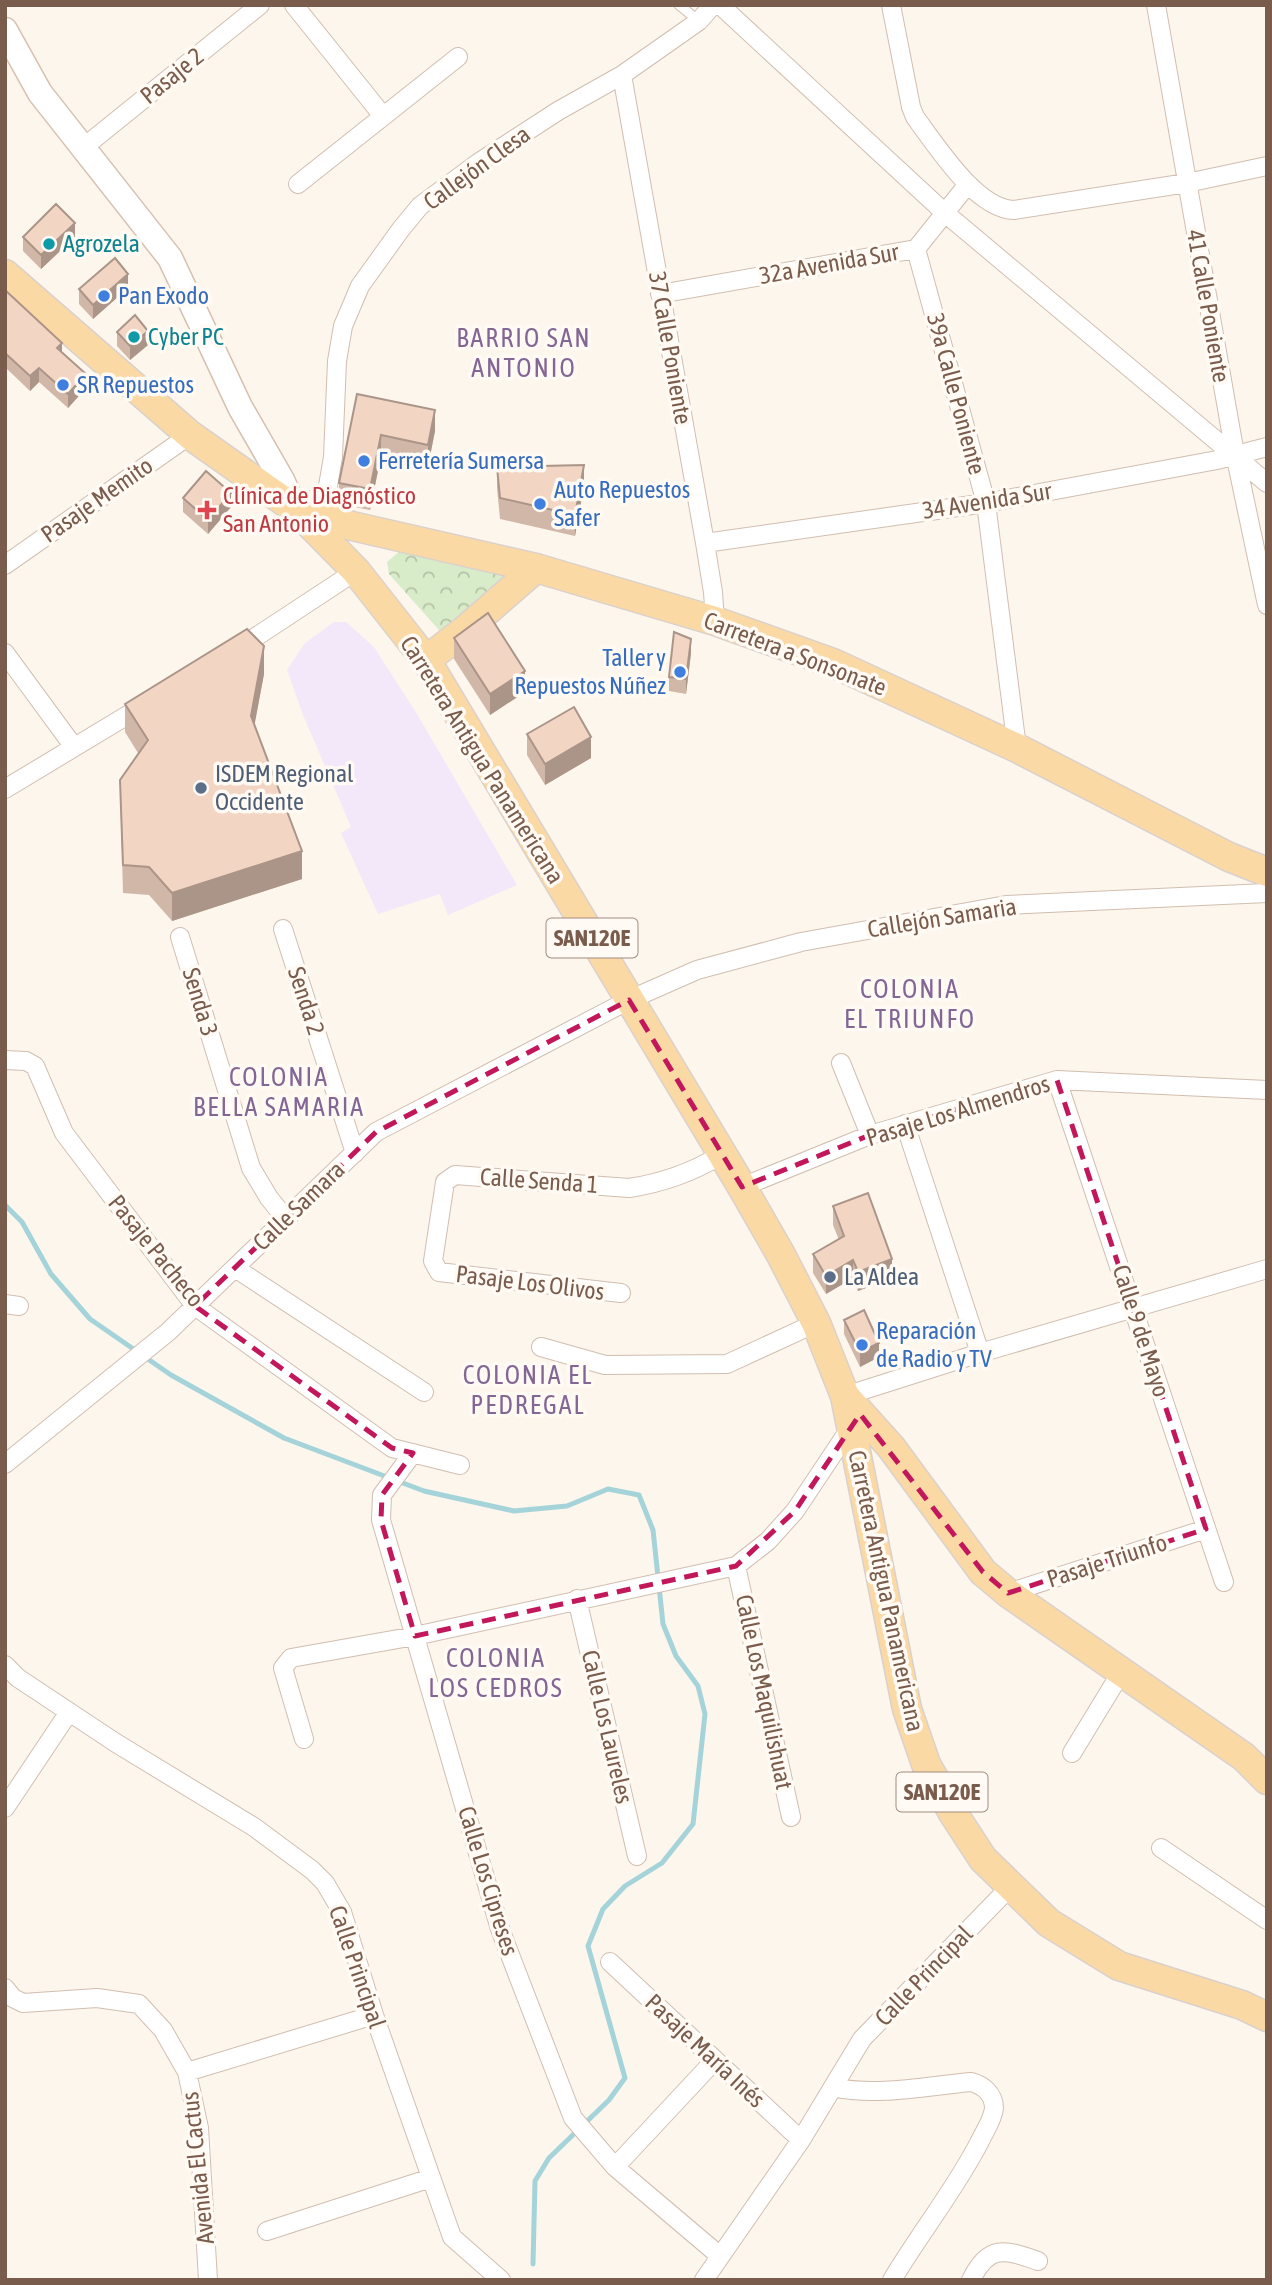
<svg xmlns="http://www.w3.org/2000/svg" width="1272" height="2285" font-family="'Asap Condensed',sans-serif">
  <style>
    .education { fill: #f3e8fa }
    .forest { fill: url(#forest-crowns) }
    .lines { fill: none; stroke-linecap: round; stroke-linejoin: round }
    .stream { stroke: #a5d3da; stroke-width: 5 }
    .lane-casing { stroke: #d1beb0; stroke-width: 11 }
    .street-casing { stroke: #d1beb0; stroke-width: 20 }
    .secondary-casing { stroke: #d6c0b0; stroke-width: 27 }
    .primary-casing { stroke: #dad1cd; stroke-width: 31 }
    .lane { stroke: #fff; stroke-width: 9 }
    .street { stroke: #fff; stroke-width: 18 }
    .secondary { stroke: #fff; stroke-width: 24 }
    .primary { stroke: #fbd9a5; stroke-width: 28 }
    .wall { fill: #d1b7a8 }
    .shaded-wall { fill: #aa9588 }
    .building { fill: #f3d5c3; stroke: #aa9588; stroke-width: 2 }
    .marked { fill: none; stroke: #c2185b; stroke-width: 5; stroke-dasharray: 14 9; stroke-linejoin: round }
    .culture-dot { fill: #0f9aa8; stroke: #fffaf3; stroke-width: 2.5 }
    .shop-dot { fill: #3f7fe0; stroke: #fffaf3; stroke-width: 2.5 }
    .health-dot { fill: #e0444e; stroke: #fffaf3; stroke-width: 2.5 }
    .service-dot { fill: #5c6f8a; stroke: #fffaf3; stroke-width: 2.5 }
    .labels { text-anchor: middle; stroke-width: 7; stroke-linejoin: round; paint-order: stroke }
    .shield { fill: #fffaf3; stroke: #a28b7f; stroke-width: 2 }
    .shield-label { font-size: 23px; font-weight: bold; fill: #7a5c4d }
    .street-label { font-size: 24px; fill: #7a5c4d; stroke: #fffaf3 }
    .culture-label { font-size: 24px; fill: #0d838f; stroke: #fffaf3; text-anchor: start }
    .shop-label { font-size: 24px; fill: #366cbe; stroke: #fffaf3; text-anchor: start }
    .health-label { font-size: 24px; fill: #be3a42; stroke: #fffaf3; text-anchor: start }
    .service-label { font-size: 24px; fill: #4e5e75; stroke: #fffaf3; text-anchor: start }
    .neighbourhood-label { font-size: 26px; letter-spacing: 2px; fill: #846695; stroke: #fffaf3 }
  </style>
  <defs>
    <pattern id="forest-crowns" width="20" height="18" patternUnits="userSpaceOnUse" patternTransform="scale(1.75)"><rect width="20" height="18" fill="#d8ecc9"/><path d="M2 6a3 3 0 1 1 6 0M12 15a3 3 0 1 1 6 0" fill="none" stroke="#b4c2a5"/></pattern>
  </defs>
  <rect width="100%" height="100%" fill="#fdf6ec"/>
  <!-- education -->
  <path class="education" d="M 334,622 L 346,622 L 374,647 L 417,714 L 517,885 L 448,915 L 440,894 L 378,914 L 341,833 L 351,827 L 303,715 L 287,670 L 305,643 Z"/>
  <!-- forest -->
  <path class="forest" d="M 400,551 L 506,574 L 507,580 L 447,639 L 389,574 L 387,562 Z"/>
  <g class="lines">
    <!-- stream -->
    <path class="stream" d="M 5,1205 L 22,1222 L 51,1274 L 90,1319 L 171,1375 L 284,1438 L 424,1491 L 514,1511 L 567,1506 L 608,1489 L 639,1495 L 653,1530 L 663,1624 L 676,1656 L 698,1686 L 705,1714 L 693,1824 L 662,1863 L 625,1886 L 603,1909 L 588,1946 L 625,2078 L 609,2100 L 549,2158 L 535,2181 L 533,2264"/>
    <!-- lane casing -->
    <g class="lane-casing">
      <path id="lane" d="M 679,5 L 699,21"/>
    </g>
    <!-- street casing -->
    <g class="street-casing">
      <path id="street" d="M 294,5 L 383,116
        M 720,5 L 945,213 L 1267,483
        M 891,5 L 911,107 L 915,117 C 936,145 976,209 1014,210 L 1187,183 L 1267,166
        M 1156,5 L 1235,454 L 1267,605
        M 622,75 L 705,543 L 713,592 L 715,621
        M 84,147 L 260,5
        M 298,184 L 458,57
        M 916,249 L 986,503 L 1017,748
        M 660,294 L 916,249 L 968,184
        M 295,509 L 322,495 L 328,486 L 333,457 L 337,361 L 343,326 L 360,286 L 401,229 L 420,206 L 478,163 L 558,111 L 622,75 L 699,21 L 713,5
        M 705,543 L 986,503 L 1217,460 L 1267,447
        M 5,565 L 190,435
        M 236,650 L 356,571
        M 5,653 L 74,747
        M 5,789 L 146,704
        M 283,929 L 355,1153
        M 180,937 L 251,1168 L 269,1198 L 286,1219
        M 5,1060 L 26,1061 L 35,1066 L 64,1133 L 195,1306 L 392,1448 L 460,1465
        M 841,1063 L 870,1135
        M 1057,1080 L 1224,1582
        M 905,1124 L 980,1353
        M 742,1187 L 870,1135 L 1057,1080 L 1267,1090
        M 235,1268 L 424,1392
        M 621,1293 L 439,1272 L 433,1261 L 445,1182 L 455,1175 L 629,1188 C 663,1183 691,1173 721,1155
        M 5,1304 L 19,1306
        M 541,1347 L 605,1365 L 727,1364 L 816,1323
        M 845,1396 L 980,1353 L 1267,1269
        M 413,1453 L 382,1495 L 381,1520 L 500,1929 L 573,2118 L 615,2167 L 720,2256
        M 5,1464 L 168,1332 L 376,1132 L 629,1000 L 697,970 L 801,942 L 1006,905 L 1267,893
        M 736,1566 L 791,1817
        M 1008,1593 L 1206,1529
        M 577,1599 L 637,1856
        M 5,1665 L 18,1678 L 116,1743 L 254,1827 L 312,1870 L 325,1883 L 342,1912 L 347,1928 L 374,2015 L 452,2237 L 501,2280
        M 304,1739 L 283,1668 L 291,1658 L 415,1636 L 736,1566 L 768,1541 L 795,1511 L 851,1427
        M 1072,1753 L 1122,1671
        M 5,1808 L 69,1712
        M 1161,1848 L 1267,1920
        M 610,1962 L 801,2140
        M 5,1988 L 13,1998 L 23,2003 L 97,1998 L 139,2004 L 163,2030 L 187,2072 L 199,2128 L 208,2280
        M 187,2072 L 374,2015
        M 833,2087 C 877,2097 926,2086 971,2082 C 983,2085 994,2094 994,2108 C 993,2120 984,2132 979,2143 C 954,2191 920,2233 892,2280
        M 615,2167 L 715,2060
        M 267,2231 L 431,2178
        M 704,2280 L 801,2140 L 862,2039 L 1010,1887
        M 971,2280 C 989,2243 1006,2250 1038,2261"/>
    </g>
    <!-- secondary casing -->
    <g class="secondary-casing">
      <path id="secondary" d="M 5,30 L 40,93 L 170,258 L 240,407 L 282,480 L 295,509"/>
    </g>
    <!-- primary casing -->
    <g class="primary-casing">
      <path id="primary" d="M 5,274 L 190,435 L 295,509 L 356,571 L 426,660 L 742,1187 L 781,1255 L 816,1323 L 845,1396 L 907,1709 L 926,1764 L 953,1813 L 983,1859 L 1049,1923 L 1119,1966 L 1242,2005 L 1267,2017
        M 300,511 L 352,526 L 536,568 L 715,621 L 833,663 L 1017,748 L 1229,857 L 1267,872
        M 426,660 L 464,631 L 536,568
        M 846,1397 L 891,1447 L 983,1572 L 1008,1593 L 1244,1757 L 1267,1780"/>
    </g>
    <!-- lane -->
    <use href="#lane" class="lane"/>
    <!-- street -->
    <use href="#street" class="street"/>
    <!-- secondary -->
    <use href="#secondary" class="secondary"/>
    <!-- primary -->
    <use href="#primary" class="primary"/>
  </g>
  <!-- wall -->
  <path class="wall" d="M 23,237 L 75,237 L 41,269 L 23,251 Z
    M 128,288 L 93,319 L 79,304 L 79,289 Z
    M 5,290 L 62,353 L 86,388 L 68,408 L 39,382 L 30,391 L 5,367 Z
    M 117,332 L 148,345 L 130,360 L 117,346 Z
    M 357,394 L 435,431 L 428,466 L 381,456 L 370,510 L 339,504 L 339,483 Z
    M 497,467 L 584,486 L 575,536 L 500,519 L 497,488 Z
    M 183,498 L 231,507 L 208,534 L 183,512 Z
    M 454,638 L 525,692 L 490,715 L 454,659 Z
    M 691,653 L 686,694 L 669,691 L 669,677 Z
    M 264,674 L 254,725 L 302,879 L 172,921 L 149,895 L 123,893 L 120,780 L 138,753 L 125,732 L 125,704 Z
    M 527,734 L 591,758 L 545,785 L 527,755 Z
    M 833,1206 L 892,1278 L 858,1291 L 853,1278 L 826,1294 L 813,1273 L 813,1254 L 839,1240 L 833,1225 Z
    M 844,1320 L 879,1357 L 860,1367 L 844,1334 Z"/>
  <!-- shaded-wall -->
  <path class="shaded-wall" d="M 75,223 L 75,237 L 41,269 L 41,255 Z
    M 128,274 L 128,288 L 93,319 L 93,305 Z
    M 148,331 L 148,345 L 130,360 L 130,346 Z
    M 62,343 L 62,357 L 57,348 Z
    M 39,368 L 39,382 L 30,391 L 30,376 Z
    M 86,374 L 86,388 L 68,408 L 68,394 Z
    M 435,410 L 435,431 L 428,466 L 428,445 Z
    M 381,435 L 381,456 L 370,510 L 370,489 Z
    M 584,465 L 584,486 L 575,536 L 575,515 Z
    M 231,493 L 231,507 L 208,534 L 208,520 Z
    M 691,639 L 691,653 L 686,694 L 686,679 Z
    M 264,646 L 264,674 L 251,744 L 251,716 Z
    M 525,671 L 525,692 L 490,715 L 490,694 Z
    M 591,737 L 591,758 L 545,785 L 545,764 Z
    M 302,851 L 302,879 L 172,921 L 172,893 Z
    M 892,1259 L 892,1278 L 858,1291 L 858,1272 Z
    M 853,1260 L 853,1278 L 826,1294 L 826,1276 Z
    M 879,1343 L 879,1357 L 860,1367 L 860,1352 Z"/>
  <!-- building -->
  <path class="building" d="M 56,204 L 75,223 L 41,255 L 23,237 Z
    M 115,258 L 128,274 L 93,305 L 79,289 Z
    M 5,290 L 62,343 L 57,348 L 86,374 L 68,394 L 39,368 L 30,376 L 5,353 Z
    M 135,315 L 148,331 L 130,346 L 117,332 Z
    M 357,394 L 435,410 L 428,445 L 381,435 L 370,489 L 339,483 Z
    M 584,465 L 575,515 L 500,498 L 497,467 Z
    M 206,471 L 231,493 L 208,520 L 183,498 Z
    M 488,613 L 525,671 L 490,694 L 454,638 Z
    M 247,629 L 264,646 L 251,716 L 302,851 L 172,893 L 149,867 L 123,865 L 120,780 L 148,740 L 125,704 Z
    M 674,632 L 691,639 L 686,679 L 669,677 Z
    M 574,707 L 591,737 L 545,764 L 527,734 Z
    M 868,1193 L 892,1259 L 858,1272 L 853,1260 L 826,1276 L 813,1254 L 844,1236 L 833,1206 Z
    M 864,1310 L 879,1343 L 860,1352 L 844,1320 Z"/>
  <!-- marked area -->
  <path class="marked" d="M 629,1000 L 742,1187 L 870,1135 L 1057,1080 L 1206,1529 L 1008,1593 L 983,1572 L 860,1414 L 795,1511 L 736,1566 L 415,1636 L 381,1520 L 382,1495 L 413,1453 L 392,1448 L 195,1306 L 376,1132 Z"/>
  <!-- markers -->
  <g class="culture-dot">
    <circle cx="49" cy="244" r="7"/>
    <circle cx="134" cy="337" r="7"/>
  </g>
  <g class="shop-dot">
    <circle cx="104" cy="296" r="7"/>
    <circle cx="63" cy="385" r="7"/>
    <circle cx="364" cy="461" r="7"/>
    <circle cx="540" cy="504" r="7"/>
    <circle cx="680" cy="672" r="7"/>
    <circle cx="862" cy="1345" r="7"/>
  </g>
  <path class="health-dot" d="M203.5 499.5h7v7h7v7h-7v7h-7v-7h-7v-7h7z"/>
  <g class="service-dot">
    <circle cx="201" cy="788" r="7"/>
    <circle cx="830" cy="1277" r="7"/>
  </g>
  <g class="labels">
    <!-- shield labels -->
    <g class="shield">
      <rect x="546.5" y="918.5" width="91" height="39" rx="5"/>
      <rect x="896.5" y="1772.5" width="91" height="39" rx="5"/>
    </g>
    <g class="shield-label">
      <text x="592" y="946">SAN120E</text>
      <text x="942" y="1800">SAN120E</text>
    </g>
    <!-- street labels -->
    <g class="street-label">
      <text transform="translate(172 76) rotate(-39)" y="8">Pasaje 2</text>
      <text transform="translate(477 168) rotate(-36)" y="8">Callejón Clesa</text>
      <text transform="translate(829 264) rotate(-10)" y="8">32a Avenida Sur</text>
      <text transform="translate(1208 306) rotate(80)" y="8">41 Calle Poniente</text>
      <text transform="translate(670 348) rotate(80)" y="8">37 Calle Poniente</text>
      <text transform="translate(956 394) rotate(75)" y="8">39a Calle Poniente</text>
      <text transform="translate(97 500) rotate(-35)" y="8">Pasaje Memito</text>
      <text transform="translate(987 501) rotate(-9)" y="8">34 Avenida Sur</text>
      <text transform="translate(795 654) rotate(21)" y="8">Carretera a Sonsonate</text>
      <text transform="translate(482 760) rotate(58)" y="8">Carretera Antigua Panamericana</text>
      <text transform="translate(942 918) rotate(-9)" y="8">Callejón Samaria</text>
      <text transform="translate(306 1001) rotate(72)" y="8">Senda 2</text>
      <text transform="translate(200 1002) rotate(73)" y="8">Senda 3</text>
      <text transform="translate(958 1111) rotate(-17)" y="8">Pasaje Los Almendros</text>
      <text transform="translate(539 1181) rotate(4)" y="8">Calle Senda 1</text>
      <text transform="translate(299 1206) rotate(-44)" y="8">Calle Samara</text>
      <text transform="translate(156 1251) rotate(51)" y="8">Pasaje Pacheco</text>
      <text transform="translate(530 1283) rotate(7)" y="8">Pasaje Los Olivos</text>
      <text transform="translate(1141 1331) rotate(72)" y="8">Calle 9 de Mayo</text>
      <text transform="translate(1107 1561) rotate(-18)" y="8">Pasaje Triunfo</text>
      <text transform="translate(886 1591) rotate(78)" y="8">Carretera Antigua Panamericana</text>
      <text transform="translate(764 1692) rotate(78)" y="8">Calle Los Maquilishuat</text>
      <text transform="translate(607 1727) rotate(77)" y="8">Calle Los Laureles</text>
      <text transform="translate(488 1881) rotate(73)" y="8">Calle Los Cipreses</text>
      <text transform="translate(357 1967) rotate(71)" y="8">Calle Principal</text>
      <text transform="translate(924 1976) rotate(-46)" y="8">Calle Principal</text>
      <text transform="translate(705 2051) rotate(43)" y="8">Pasaje María Inés</text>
      <text transform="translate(198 2168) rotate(-96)" y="8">Avenida El Cactus</text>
    </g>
    <!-- culture labels -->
    <g class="culture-label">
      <text x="63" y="252">Agrozela</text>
      <text x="148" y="345">Cyber PC</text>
    </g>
    <!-- shop labels -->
    <g class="shop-label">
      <text x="118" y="304">Pan Exodo</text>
      <text x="77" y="393">SR Repuestos</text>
      <text x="378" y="469">Ferretería Sumersa</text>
      <text x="554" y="498">Auto Repuestos<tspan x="554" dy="28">Safer</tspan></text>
      <text x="666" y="666" text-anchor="end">Taller y<tspan x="666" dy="28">Repuestos Núñez</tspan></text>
      <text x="876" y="1339">Reparación<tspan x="876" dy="28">de Radio y TV</tspan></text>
    </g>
    <!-- health labels -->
    <g class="health-label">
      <text x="223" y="504">Clínica de Diagnóstico<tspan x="223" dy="28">San Antonio</tspan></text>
    </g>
    <!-- service labels -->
    <g class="service-label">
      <text x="215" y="782">ISDEM Regional<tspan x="215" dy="28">Occidente</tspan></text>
      <text x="844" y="1285">La Aldea</text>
    </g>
    <!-- neighbourhood labels -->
    <g class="neighbourhood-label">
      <text x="524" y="347">BARRIO SAN<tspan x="524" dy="30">ANTONIO</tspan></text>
      <text x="910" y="998">COLONIA<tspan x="910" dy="30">EL TRIUNFO</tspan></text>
      <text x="279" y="1086">COLONIA<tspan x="279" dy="30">BELLA SAMARIA</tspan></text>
      <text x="528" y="1384">COLONIA EL<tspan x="528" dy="30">PEDREGAL</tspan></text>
      <text x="496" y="1667">COLONIA<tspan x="496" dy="30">LOS CEDROS</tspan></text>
    </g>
  </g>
  <!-- border -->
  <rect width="1272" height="2285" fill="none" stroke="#7a5c4d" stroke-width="14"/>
</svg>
